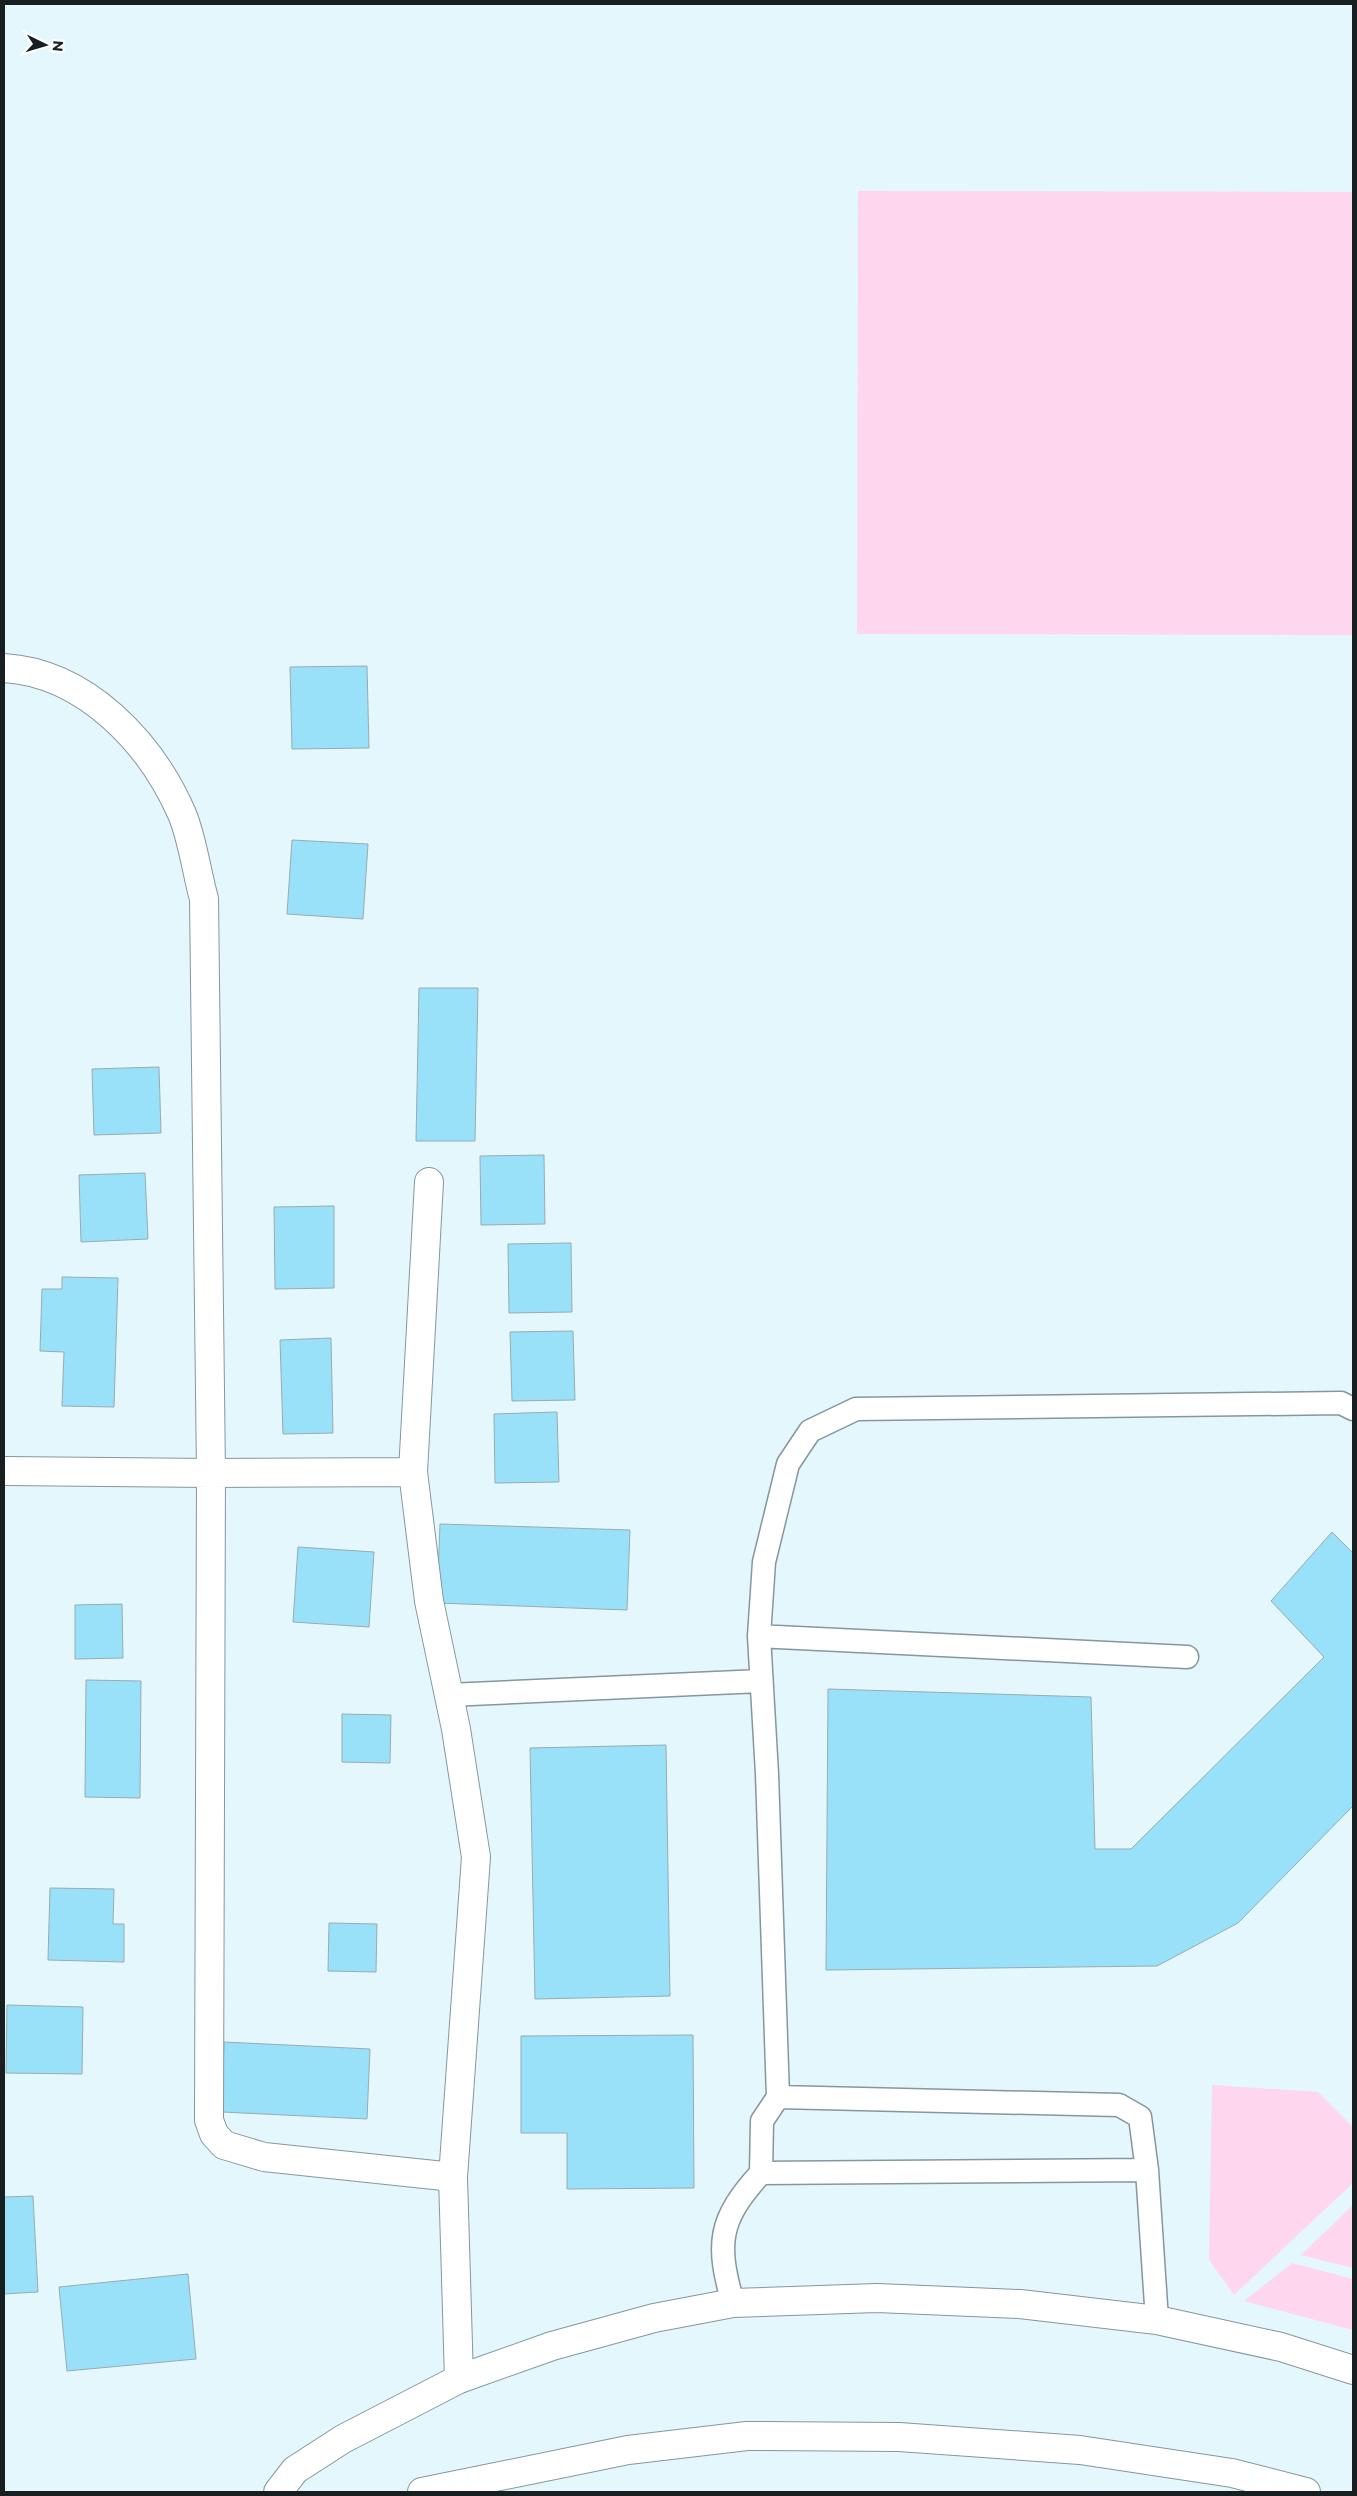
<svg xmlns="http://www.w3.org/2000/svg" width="1357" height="2496" font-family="Montserrat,sans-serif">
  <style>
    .green { fill: #fed7ef }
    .building { fill: #98e1f8; stroke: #99abb1 }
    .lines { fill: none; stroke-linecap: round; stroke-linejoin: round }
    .lane-casing { stroke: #85979d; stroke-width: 25 }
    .street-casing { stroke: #85979d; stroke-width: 30 }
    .secondary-casing { stroke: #85979d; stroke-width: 30 }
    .lane { stroke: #fff; stroke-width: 22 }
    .street { stroke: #fff; stroke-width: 28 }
    .secondary { stroke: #fff; stroke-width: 28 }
  </style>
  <rect width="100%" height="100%" fill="#e4f7fd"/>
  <!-- green -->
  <path class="green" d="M 858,191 L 1353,192 L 1353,635 L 857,634 Z
    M 1212,2085 L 1318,2092 L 1353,2127 L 1353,2183 L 1234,2295 L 1209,2260 Z
    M 1353,2205 L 1353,2268 L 1301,2255 Z
    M 1292,2263 L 1353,2279 L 1353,2330 L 1244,2301 Z"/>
  <!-- building -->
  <path class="building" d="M 367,666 L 369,748 L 292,749 L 290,667 Z
    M 292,840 L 368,844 L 363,919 L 287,914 Z
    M 419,988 L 478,988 L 475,1141 L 416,1141 Z
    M 159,1067 L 161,1133 L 94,1135 L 92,1069 Z
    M 544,1155 L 545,1224 L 481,1225 L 480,1156 Z
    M 145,1173 L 148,1239 L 81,1242 L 79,1175 Z
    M 334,1206 L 334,1288 L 275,1289 L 274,1207 Z
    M 571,1243 L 572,1312 L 509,1313 L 508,1244 Z
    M 62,1277 L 118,1278 L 114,1407 L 62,1406 L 64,1352 L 40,1351 L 42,1289 L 62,1289 Z
    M 573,1331 L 575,1400 L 512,1401 L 510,1332 Z
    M 331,1338 L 333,1433 L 283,1434 L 280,1340 Z
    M 557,1412 L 559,1482 L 495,1483 L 494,1414 Z
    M 440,1524 L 630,1530 L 627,1610 L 437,1603 Z
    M 1332,1532 L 1353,1553 L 1353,1806 L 1238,1923 L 1157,1966 L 826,1970 L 828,1689 L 1091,1697 L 1095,1849 L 1131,1849 L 1324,1657 L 1271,1601 Z
    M 298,1547 L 374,1552 L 369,1627 L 293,1622 Z
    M 122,1604 L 123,1658 L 75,1659 L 75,1605 Z
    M 86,1680 L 141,1681 L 140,1798 L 85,1797 Z
    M 342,1714 L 391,1715 L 390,1763 L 342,1762 Z
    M 666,1745 L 670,1996 L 535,1999 L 530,1748 Z
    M 50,1888 L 114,1889 L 113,1924 L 124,1924 L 124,1962 L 48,1960 Z
    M 329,1923 L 377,1924 L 376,1972 L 328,1971 Z
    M 7,2005 L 83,2007 L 82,2074 L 6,2073 Z
    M 693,2035 L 694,2188 L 567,2189 L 567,2133 L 521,2133 L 521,2036 Z
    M 224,2042 L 370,2049 L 367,2119 L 222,2112 Z
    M 33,2196 L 38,2292 L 4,2294 L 4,2197 Z
    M 188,2274 L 196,2359 L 67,2371 L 59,2287 Z"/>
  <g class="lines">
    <!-- lane casing -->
    <g class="lane-casing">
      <path id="lane" d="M 759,1636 L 1187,1657
        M 449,1695 L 761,1681
        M 778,2097 L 767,1774 L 759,1636 L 764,1562 L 788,1464 L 810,1431 L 856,1409 L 1341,1403 L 1353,1409
        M 761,2173 L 1147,2170
        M 733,2303 C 716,2244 718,2220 761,2173 L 762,2121 L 778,2097 L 1119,2105 L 1140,2117 L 1147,2170 L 1157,2320"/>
    </g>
    <!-- street casing -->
    <g class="street-casing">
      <path id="street" d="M 4,668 C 86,673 151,743 182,814 C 192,837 197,874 204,899 L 211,1473 L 209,2120 L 214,2134 L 224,2145 L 264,2157 L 453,2177
        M 429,1182 L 413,1472 L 429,1601 L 456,1729 L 476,1857 L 453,2177 L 459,2379
        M 4,1471 L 211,1473 L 413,1472"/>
    </g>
    <!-- secondary casing -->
    <g class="secondary-casing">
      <path id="secondary" d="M 278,2492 L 295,2470 L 343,2439 L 459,2379 L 552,2346 L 654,2318 L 733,2303 L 877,2298 L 1020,2304 L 1157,2320 L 1281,2347 L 1353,2370
        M 422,2492 L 628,2450 L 747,2436 L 899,2437 L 1080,2450 L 1232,2473 L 1306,2492"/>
    </g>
    <!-- lane -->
    <use href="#lane" class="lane"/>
    <!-- street -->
    <use href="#street" class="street"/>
    <!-- secondary -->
    <use href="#secondary" class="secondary"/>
  </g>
  <!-- border -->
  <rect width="1357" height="2496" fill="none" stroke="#181f21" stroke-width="10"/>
  <!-- north arrow -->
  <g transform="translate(45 45) rotate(95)" stroke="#ffffff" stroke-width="4" paint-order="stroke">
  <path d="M0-4L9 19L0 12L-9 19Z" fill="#181f21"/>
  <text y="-8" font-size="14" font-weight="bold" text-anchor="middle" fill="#181f21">N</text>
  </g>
</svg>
